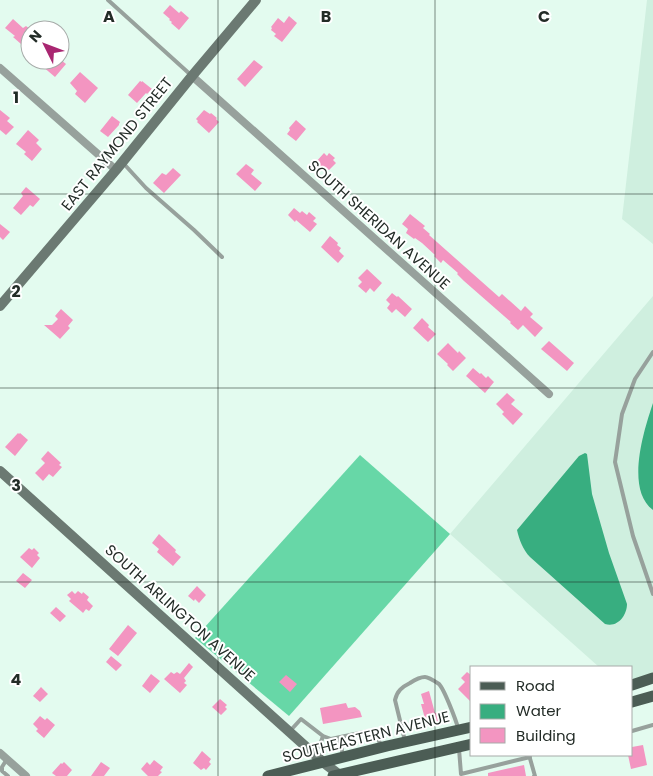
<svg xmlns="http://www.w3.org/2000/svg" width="653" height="776" font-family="Poppins,sans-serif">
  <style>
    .built { fill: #cfefdf }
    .forest { fill: #67d7a7 }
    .water { fill: #38ae80 }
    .building { fill: #f395c1 }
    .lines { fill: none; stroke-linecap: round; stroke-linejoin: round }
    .service { stroke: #97a19c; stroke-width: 4 }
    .minor { stroke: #97a19c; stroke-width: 8 }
    .secondary { stroke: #6b7972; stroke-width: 10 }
    .primary { stroke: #4c5d55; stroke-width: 11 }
    .grid { fill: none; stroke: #232c27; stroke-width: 1; stroke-opacity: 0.55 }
    .labels { text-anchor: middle; stroke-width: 4; stroke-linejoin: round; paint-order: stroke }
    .street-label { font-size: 15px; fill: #232c27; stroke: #fff }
    .grid-label { font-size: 16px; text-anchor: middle; font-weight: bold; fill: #232c27; stroke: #fff; stroke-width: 4; stroke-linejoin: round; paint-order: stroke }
  </style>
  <rect width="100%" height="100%" fill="#e3fbef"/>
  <!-- built -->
  <path class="built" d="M 647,0 L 653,0 L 653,244 L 622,219 Z
    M 653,296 L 653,674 L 632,684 L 632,667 L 599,667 L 450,534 Z"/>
  <!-- forest -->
  <path class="forest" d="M 360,455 L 450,534 L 289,716 L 195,638 Z"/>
  <!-- water -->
  <path class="water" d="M 653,403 L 653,510 C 625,489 644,430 653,403 Z
    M 585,453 L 587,454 L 592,494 L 609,553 L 627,604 C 627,615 618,628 605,624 L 530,557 C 523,550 519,539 517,530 L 579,456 Z"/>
  <!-- building -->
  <path class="building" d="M 170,5 L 179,13 L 181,11 L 189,18 L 179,30 L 171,23 L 172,22 L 169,20 L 170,19 L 163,13 Z
    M 289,16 L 297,23 L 282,42 L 274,36 L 276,34 L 271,30 L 272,28 L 271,27 L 278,18 L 284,23 Z
    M 13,19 L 23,28 L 26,26 L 30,29 L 30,40 L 25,46 L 22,43 L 21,44 L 13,37 L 15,36 L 5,28 Z
    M 35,60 L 61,60 L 66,64 L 55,77 Z
    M 254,60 L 263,67 L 245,87 L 237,79 Z
    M 80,72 L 98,88 L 85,103 L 75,94 L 77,91 L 70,83 Z
    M 140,81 L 142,82 L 142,81 L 152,89 L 147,94 L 146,93 L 137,103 L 128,95 Z
    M 0,110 L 10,118 L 7,121 L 14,127 L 6,135 L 0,130 Z
    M 204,110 L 210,114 L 211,113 L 217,118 L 216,119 L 219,122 L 209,133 L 197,122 L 198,121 L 196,119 Z
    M 112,116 L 120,122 L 119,124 L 119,125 L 108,137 L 100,131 Z
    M 296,120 L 306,129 L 296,141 L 287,134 L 290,130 L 289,128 Z
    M 28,130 L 39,140 L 36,143 L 42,149 L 32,161 L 24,154 L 26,152 L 16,144 Z
    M 324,153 L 327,156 L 329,153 L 335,158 L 333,160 L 336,163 L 329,170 L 325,167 L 323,169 L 315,163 Z
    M 246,164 L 254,170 L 251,174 L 262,183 L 255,191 L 236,174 Z
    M 173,168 L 181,175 L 164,193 L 153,183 L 162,173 L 166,175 Z
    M 26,187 L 40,199 L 33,207 L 30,205 L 21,215 L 13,208 L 23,196 L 21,193 Z
    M 294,208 L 300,213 L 302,211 L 307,215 L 309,212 L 316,218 L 313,221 L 317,224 L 310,232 L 296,220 L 295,222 L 288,215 Z
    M 410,214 L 425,226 L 423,228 L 430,234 L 429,235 L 499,297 L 502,294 L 521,311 L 525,306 L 533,314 L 530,317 L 543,328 L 535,337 L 523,325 L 518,330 L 510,323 L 511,322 L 464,281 L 457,274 L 458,273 L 443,260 L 441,263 L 434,256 L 435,255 L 422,243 L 415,238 L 414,239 L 406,233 L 408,229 L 402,224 Z
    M 0,224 L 10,232 L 3,240 L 0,237 Z
    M 330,236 L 338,243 L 337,245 L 341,248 L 339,251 L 344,256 L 338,263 L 321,247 Z
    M 367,269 L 382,283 L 374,292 L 370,288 L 366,293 L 358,286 L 362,282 L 358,278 Z
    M 392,293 L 397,297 L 398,296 L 412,309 L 405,317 L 396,309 L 392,313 L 387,308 L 390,304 L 386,300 Z
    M 61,309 L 73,320 L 68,326 L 70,328 L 60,339 L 59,338 L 44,325 L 52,325 L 58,319 L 55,316 Z
    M 422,318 L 429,325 L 428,327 L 436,334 L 428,342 L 413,328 Z
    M 549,341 L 574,363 L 567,371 L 541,349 Z
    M 448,343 L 458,353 L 459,351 L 466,358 L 453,371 L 447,365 L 448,364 L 437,354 Z
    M 473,368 L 480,374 L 481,373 L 486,378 L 488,376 L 494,382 L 485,393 L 466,376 Z
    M 507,393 L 515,400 L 511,404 L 523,414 L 513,425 L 502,414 L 504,412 L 496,404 Z
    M 18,433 L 19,434 L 20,433 L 28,440 L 15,456 L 5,447 Z
    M 48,451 L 61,463 L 59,465 L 62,467 L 53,477 L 49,474 L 43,481 L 35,473 L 45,463 L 41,459 Z
    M 159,534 L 176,550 L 175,552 L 181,557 L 173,566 L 157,552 L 159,549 L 152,543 Z
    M 29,548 L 32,550 L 34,548 L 39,553 L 37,555 L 40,558 L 32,568 L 20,557 Z
    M 23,573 L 32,580 L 25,588 L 16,581 Z
    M 197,586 L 206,595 L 199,603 L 195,599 L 194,601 L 188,596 Z
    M 72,591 L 75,594 L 78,591 L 82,594 L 83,592 L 89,597 L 87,600 L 93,606 L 89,611 L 86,609 L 83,613 L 82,612 L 69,601 L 71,599 L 67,595 Z
    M 56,607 L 66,616 L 60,622 L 50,613 Z
    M 128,625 L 137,633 L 118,656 L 109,649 Z
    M 111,656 L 122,665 L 116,671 L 106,662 Z
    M 189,663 L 193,667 L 184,678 L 186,681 L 184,683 L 187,685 L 180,693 L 164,679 L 171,672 L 174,674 L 177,672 L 180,674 Z
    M 467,672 L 471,675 L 472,675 L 472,703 L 458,689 L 465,682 L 461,678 Z
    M 151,674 L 160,681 L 150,693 L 142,686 Z
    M 286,675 L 297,684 L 290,692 L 279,682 Z
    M 41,687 L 48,694 L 40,702 L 33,696 Z
    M 429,691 L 435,713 L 440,712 L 442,721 L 427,726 L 421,704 L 424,704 L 421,694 Z
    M 220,699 L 227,705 L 225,707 L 227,709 L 221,715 L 212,707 Z
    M 346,703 L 348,708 L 355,707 L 360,711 L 362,717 L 323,724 L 320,708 Z
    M 40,716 L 45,720 L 47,718 L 55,725 L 44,738 L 36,731 L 38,729 L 33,724 Z
    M 643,745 L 647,765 L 631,769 L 628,755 L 632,755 L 632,747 Z
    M 202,751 L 211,759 L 209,762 L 211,764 L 206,770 L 204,768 L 201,770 L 193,763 Z
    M 154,760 L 163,767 L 160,771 L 162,772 L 158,776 L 148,776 L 141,769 L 147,762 L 150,765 Z
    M 64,762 L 72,770 L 67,776 L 56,776 L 52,773 L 61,763 L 62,764 Z
    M 101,762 L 110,768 L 104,776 L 91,776 Z
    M 524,765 L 526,776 L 488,776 L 488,773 Z"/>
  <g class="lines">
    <!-- service -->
    <path class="service" d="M 108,0 L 192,76
      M 124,164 L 146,188 L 194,230 L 222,257
      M 653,352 L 635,379 L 622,414 L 615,462 L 633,536 L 653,594
      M 290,731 L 301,719 L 323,736 L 331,739 L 369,731 L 377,737 L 381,745
      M 632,731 L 653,725
      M 339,738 L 343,755
      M 405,741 L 395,700 C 397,691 402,687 410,683 C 413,681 420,677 425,677 C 428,677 436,682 439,684 C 444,689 456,720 458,728
      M 459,749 L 461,774
      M 313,753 L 320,745 L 323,736
      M 529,755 L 535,776 L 534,776
      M 7,759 L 2,767 L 2,771 L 8,776
      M 461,774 L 530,757"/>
    <!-- minor -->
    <path class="minor" d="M 0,68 L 116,170
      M 192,76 L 549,394
      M 0,753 L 26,776"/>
    <!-- secondary -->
    <path class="secondary" d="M 0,306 L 116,170 L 192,76 L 256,0
      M 0,471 L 324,763 L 341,776"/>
    <!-- primary -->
    <path class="primary" d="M 632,685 L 653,678
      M 632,702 L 653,696
      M 268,776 L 387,746 L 472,727
      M 333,776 L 472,744"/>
  </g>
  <!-- grid -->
  <path class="grid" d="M 218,0 L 218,776M 435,0 L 435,776M 0,194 L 653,194M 0,388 L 653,388M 0,582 L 653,582"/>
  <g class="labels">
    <!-- street labels -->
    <g class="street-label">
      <text transform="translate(117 144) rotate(-51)" y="5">EAST RAYMOND STREET</text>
      <text transform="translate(379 225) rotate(42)" y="5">SOUTH SHERIDAN AVENUE</text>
      <text transform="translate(180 613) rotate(42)" y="5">SOUTH ARLINGTON AVENUE</text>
      <text transform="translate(366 737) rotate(-14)" y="5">SOUTHEASTERN AVENUE</text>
    </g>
  </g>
  <g class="grid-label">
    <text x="109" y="22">A</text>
    <text x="326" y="22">B</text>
    <text x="544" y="22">C</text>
    <text x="16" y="103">1</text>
    <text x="16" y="297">2</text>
    <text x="16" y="491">3</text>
    <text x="16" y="685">4</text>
  </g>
  <!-- legend -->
  <rect x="470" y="666" width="162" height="90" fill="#ffffff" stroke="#a7aba9"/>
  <rect x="480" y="682" width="25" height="8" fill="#4c5d55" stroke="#a7aba9"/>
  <text x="516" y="691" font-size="15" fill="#232c27">Road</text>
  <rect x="480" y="704" width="25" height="15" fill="#38ae80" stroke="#a7aba9"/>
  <text x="516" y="716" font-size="15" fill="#232c27">Water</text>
  <rect x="480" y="728" width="25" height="15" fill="#f395c1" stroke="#a7aba9"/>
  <text x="516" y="741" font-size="15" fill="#232c27">Building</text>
  <!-- north arrow -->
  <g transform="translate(45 45) rotate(312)"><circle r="24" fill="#ffffff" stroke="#a7aba9"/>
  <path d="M0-4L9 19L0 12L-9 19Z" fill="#a92671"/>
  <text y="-8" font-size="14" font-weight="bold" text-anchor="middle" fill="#232c27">N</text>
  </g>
</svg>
